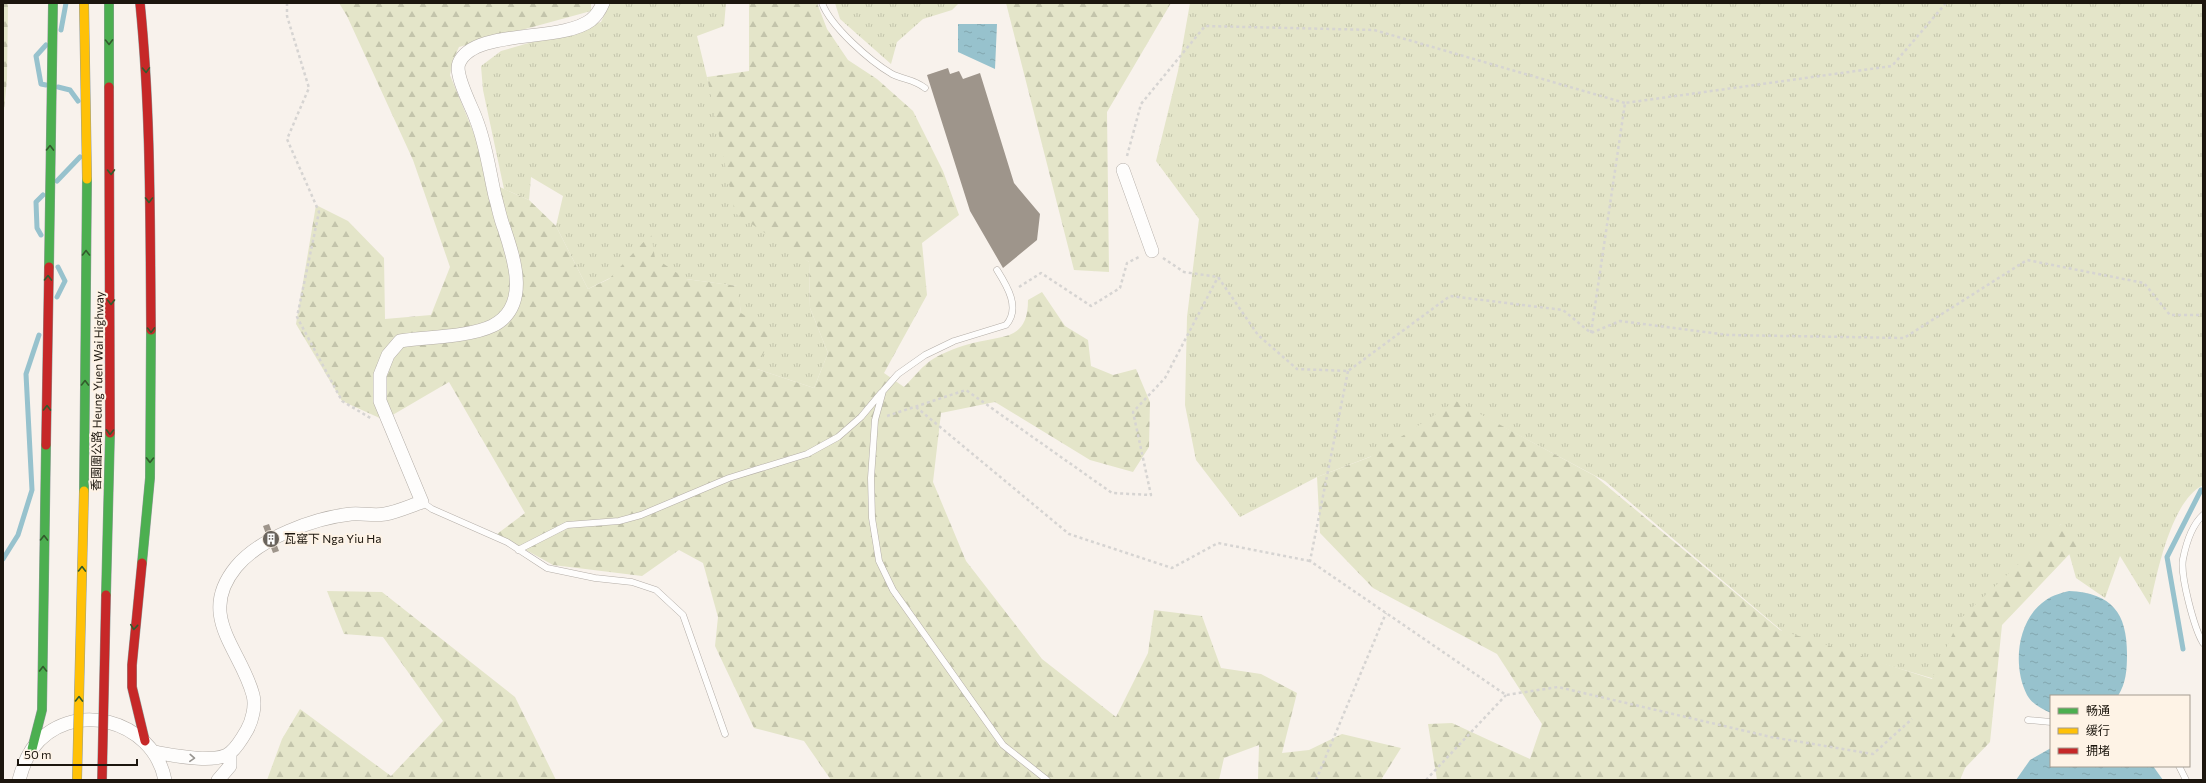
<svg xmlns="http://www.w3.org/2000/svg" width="2206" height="783" font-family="Commissioner,'Noto Sans SC',sans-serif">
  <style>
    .grass { fill: url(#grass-tufts) }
    .forest { fill: url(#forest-firs) }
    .water { fill: url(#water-ripples) }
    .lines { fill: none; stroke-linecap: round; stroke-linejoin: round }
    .stream { stroke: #97c2cd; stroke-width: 5 }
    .building { fill: #9e958b }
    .lane-casing { stroke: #b3ada7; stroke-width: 7 }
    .street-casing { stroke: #b3ada7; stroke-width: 14 }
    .fast-casing { stroke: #919c9a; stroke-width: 10 }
    .jam-casing { stroke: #919c9a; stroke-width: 10 }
    .path { stroke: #d6d4d2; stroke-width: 2.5; stroke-dasharray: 3 3; stroke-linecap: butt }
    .lane { stroke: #fefdfc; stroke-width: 6 }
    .street { stroke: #fefdfc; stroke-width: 13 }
    .fast { stroke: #4caf50; stroke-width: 9 }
    .jam { stroke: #c62828; stroke-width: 9 }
    .fast-bridge-casing { stroke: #919c9a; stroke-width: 10; stroke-linecap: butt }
    .slow-bridge-casing { stroke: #919c9a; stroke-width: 10; stroke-linecap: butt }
    .jam-bridge-casing { stroke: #919c9a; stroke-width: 10; stroke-linecap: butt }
    .fast-bridge { stroke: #4caf50; stroke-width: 9 }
    .slow-bridge { stroke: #ffc107; stroke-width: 9 }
    .jam-bridge { stroke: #c62828; stroke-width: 9 }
    .oneway { stroke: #325b2c }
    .oneway2 { stroke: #989591 }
    .labels { text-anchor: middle; stroke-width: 4; stroke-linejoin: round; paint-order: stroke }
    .street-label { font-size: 12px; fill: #1c160e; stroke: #fef3e6 }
    .poi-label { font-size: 12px; fill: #1c160e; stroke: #fef3e6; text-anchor: start }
  </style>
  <defs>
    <pattern id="grass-tufts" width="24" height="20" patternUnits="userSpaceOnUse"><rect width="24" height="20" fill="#e4e5c9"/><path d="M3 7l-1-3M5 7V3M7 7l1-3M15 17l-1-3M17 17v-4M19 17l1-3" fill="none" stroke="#c3c4ab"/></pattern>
    <pattern id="forest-firs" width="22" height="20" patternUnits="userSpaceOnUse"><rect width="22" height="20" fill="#e4e5c9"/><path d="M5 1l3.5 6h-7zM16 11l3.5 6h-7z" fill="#c3c4ab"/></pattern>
    <pattern id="water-ripples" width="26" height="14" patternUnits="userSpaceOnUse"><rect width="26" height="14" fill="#97c2cd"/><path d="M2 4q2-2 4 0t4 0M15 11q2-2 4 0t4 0" fill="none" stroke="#82a6af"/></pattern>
  </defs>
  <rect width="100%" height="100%" fill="#f8f2ec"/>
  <!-- grass -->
  <path class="grass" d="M 610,3 L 726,3 L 724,26 L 697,36 L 722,139 L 774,234 L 809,262 L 810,308 L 828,353 L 814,388 L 757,369 L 741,313 L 737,286 L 686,279 L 616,275 L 588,289 L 556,226 L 563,196 L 531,177 L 529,200 L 504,189 L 483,90 L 481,66 L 501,51 L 601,22 Z
    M 835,3 L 959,3 L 952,10 L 923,19 L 897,42 L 891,64 L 840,19 Z
    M 1190,3 L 2203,3 L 2203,485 C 2171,501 2157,573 2150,605 L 2120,556 L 2105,598 L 2076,578 L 2061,524 L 1945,682 L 1788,636 L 1605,481 L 1456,402 L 1393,448 L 1317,477 L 1240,517 L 1196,460 L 1185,405 L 1187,317 L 1199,219 L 1156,161 L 1178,71 Z"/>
  <!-- forest -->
  <path class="forest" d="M 3,3 L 8,3 L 7,79 L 3,121 Z
    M 339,3 L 591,3 L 591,11 L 459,47 L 453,60 L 450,75 L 495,185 L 529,200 L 556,226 L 588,289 L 609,279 L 651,234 L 655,258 L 686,279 L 738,286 L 741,313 L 772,333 L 757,369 L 814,388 L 828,353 L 810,308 L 809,262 L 735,213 L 707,77 L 749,71 L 749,3 L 817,3 L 827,29 L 848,60 L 877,79 L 913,111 L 943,171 L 959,215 L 922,243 L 927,295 L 884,373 L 904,387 C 913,378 923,365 933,359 C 944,352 961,346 973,343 C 1003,335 1028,341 1028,300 L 1042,292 L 1065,326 L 1088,340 L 1091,366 L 1113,375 L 1136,369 L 1150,402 L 1149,447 L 1133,472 L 1090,460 L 995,402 L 941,413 L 933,482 L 966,561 L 1042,659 L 1116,717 L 1148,653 L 1154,610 L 1202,616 L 1221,668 L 1261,674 L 1297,693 L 1282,753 L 1309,750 L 1342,734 L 1401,748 L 1381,780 L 1258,780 L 1259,745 L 1224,758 L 1219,780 L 831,780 L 804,741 L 754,728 L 715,646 L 718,617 L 703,563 L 679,550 L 642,576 L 553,565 L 497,534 L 525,513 L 449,382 L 384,420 L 342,401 L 296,324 L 316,205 L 348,221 L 384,258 L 385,319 L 431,315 L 450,267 L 413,160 L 347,16 Z
    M 1006,3 L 1171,3 L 1107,112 L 1109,272 L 1074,270 Z
    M 1456,401 L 1595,476 L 1780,630 L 1932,679 L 1959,620 L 2061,524 L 2081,542 L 2002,625 L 1990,742 L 1965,768 L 1960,780 L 1437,780 L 1428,724 L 1452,723 L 1530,759 L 1542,724 L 1497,654 L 1373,588 L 1320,533 L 1317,477 L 1370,457 Z
    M 327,591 L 382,592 L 515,697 L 556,780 L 267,780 L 282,739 L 300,709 L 391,776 L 443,721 L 383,637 L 344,634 Z"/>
  <!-- water -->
  <path class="water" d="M 958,24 L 997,24 L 995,69 L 958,52 Z
    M 2069,591 C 2112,593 2127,613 2127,654 C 2127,670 2126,683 2118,696 L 2051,696 L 2051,713 C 2042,709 2032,704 2027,695 C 2012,666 2017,619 2046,600 C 2053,595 2061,593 2069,591 Z
    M 2051,748 L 2051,766 L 2153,766 L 2163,780 L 2016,780 L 2030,760 Z"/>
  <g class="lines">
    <!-- stream -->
    <path class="stream" d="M 61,30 L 66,3
      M 46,85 L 41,84 L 36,56 L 46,45
      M 58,87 L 70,90 L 78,101
      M 57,181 L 80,157
      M 41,235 L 37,228 L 36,202 L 43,195
      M 57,297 L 65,281 L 58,267
      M 3,559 L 18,535 L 32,490 L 26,374 L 39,335
      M 2183,649 L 2167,557 L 2201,490 L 2203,490"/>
  </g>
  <!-- building -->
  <path class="building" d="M 948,68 L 950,74 L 959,71 L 963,79 L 980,73 L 1014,183 L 1040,214 L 1037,240 L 1003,268 L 970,211 L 927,75 Z
    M 269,524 L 279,551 L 273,553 L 263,526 Z"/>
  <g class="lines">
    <!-- lane casing -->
    <g class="lane-casing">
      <path id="lane" d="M 822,3 C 831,27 870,61 892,74 C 904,80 913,79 925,88
        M 997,270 C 1007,286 1021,308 1006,325 L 954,341 L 925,355 L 898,374 L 883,391 L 875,420 L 871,478 L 872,518 L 879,561 L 893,590 L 1003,745 L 1047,780
        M 422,502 L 432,509 L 507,542 L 547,568 L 595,578 L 632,582 L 656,590 L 683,615 L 725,734
        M 2203,515 C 2192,525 2186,544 2183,559 C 2180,575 2194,628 2203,643
        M 518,550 L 567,525 L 619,521 L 641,515 L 729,478 L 807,454 L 838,437 L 861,417 L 881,393
        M 2028,720 L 2051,722
        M 2179,766 L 2186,780"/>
    </g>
    <!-- street casing -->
    <g class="street-casing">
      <path id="street" d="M 1123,170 L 1152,251
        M 154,752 C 171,755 218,765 231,752 C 237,747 243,737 247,730 C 252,721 256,706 253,695 C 241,649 196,616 236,567 C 260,538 314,518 351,514 C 362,513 374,516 385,514 C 397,512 410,506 422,502 L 380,401 L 380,375 L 388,355 L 400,341 C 426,337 469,337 492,326 C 531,307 514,258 504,228 C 500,218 498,206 495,196 C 489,170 486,144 476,119 C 472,107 454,75 459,63 C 474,28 561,43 591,20 C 597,15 600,10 603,3
        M 19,780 C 22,769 26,758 32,749 C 70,697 153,719 165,780
        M 218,780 L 230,766 L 230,753"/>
    </g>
    <!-- fast casing -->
    <g class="fast-casing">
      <path id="fast" d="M 49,267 L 53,3
        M 142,563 L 150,478 L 151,330
        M 32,749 L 42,710 L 46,445"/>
    </g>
    <!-- jam casing -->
    <g class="jam-casing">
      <path id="jam" d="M 140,3 C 151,112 150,221 151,330
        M 46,445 L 49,267
        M 142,563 L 132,665 L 132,687 L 145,741"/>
    </g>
    <!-- path -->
    <path class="path" d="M 287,3 L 287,16 L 309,88 L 287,139 L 319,212 L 297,317 L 342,401 L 372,419
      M 1127,156 L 1141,104 L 1205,26 L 1374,30 L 1625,103
      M 1163,258 L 1184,272 L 1218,277 L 1258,335 L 1297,369 L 1348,371 L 1450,296 L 1563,310 L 1591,333 L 1620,321 L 1728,335 L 1904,338 L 2027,260 L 2144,283 L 2170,315 L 2203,315
      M 1019,287 L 1041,273 L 1091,306 L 1120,288 L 1127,263 L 1139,257
      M 1591,333 L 1625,103 L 1892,66 L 1946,3
      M 1348,371 L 1310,561 L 1506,695 L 1558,687 L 1771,737 L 1873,754 L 1912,719
      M 916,407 L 1069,534 L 1172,568 L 1218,543 L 1310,561
      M 887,416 L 966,390 L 1112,493 L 1151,495 L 1133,412 L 1165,378 L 1218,277
      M 1316,780 L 1386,613
      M 1426,780 L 1506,695"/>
    <!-- lane -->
    <use href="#lane" class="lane"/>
    <!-- street -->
    <use href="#street" class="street"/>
    <!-- fast -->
    <use href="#fast" class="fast"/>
    <!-- jam -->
    <use href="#jam" class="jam"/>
    <!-- fast-bridge casing -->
    <g class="fast-bridge-casing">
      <path id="fast-bridge" d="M 109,3 L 109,87
        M 84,491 L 87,179
        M 106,595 L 110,433"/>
    </g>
    <!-- slow-bridge casing -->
    <g class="slow-bridge-casing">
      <path id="slow-bridge" d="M 84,3 L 87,179
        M 77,780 L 84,491"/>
    </g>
    <!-- jam-bridge casing -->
    <g class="jam-bridge-casing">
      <path id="jam-bridge" d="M 109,87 L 110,433
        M 102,780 L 106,595"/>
    </g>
    <!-- fast-bridge -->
    <use href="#fast-bridge" class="fast-bridge"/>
    <!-- slow-bridge -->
    <use href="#slow-bridge" class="slow-bridge"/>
    <!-- jam-bridge -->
    <use href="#jam-bridge" class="jam-bridge"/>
  </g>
  <!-- one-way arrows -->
  <defs><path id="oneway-chevron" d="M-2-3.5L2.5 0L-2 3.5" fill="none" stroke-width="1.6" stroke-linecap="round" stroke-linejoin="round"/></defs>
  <g class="oneway">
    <use href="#oneway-chevron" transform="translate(109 42) rotate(89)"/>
    <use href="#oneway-chevron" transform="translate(146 70) rotate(88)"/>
    <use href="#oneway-chevron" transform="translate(50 148) rotate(-89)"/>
    <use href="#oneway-chevron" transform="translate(111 172) rotate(89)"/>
    <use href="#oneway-chevron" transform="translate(149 200) rotate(90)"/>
    <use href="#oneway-chevron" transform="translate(86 253) rotate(-90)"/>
    <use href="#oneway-chevron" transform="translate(48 278) rotate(-89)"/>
    <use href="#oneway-chevron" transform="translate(111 302) rotate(90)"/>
    <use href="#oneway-chevron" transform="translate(151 330) rotate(89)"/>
    <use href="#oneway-chevron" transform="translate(85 383) rotate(-89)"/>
    <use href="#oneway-chevron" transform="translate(47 408) rotate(-89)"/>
    <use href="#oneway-chevron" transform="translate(110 432) rotate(91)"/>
    <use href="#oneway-chevron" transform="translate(150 460) rotate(91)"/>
    <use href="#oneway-chevron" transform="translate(44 538) rotate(-89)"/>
    <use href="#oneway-chevron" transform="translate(82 569) rotate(-89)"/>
    <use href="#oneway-chevron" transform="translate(134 627) rotate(96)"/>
    <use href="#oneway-chevron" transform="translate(43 669) rotate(-90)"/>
    <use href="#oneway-chevron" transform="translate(79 699) rotate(-89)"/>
  </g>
  <use class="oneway2" href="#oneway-chevron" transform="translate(192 758) rotate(3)"/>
  <!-- icons -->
  <defs>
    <g id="building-disc" transform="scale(0.9)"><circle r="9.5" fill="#69635c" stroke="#fef3e6"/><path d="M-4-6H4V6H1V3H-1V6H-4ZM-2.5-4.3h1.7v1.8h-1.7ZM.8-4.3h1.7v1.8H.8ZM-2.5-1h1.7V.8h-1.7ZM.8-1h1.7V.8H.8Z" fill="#fff"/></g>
  </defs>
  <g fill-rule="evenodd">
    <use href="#building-disc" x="271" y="539"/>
  </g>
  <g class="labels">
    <!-- street labels -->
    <g class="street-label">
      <text transform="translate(98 391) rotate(-89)" y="4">香園圍公路 Heung Yuen Wai Highway</text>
    </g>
    <!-- poi labels -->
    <g class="poi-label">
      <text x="284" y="543">瓦窰下 Nga Yiu Ha</text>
    </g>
  </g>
  <!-- border -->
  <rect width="2206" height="783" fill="none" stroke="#1c160e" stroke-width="8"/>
  <!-- legend -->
  <rect x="2050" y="695" width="140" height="72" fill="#fef3e6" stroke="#a49b90"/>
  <rect x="2058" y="708" width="20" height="6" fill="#4caf50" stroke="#a49b90"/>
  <text x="2086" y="715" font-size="12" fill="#1c160e">畅通</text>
  <rect x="2058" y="728" width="20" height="6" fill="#ffc107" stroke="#a49b90"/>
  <text x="2086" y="735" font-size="12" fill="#1c160e">缓行</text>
  <rect x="2058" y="748" width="20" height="6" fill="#c62828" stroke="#a49b90"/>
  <text x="2086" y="755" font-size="12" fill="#1c160e">拥堵</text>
  <!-- scale -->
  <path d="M18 759v6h119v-6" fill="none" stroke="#1c160e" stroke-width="2"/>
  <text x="24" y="759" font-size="12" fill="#1c160e" stroke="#fef3e6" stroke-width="3" paint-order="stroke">50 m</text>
</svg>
